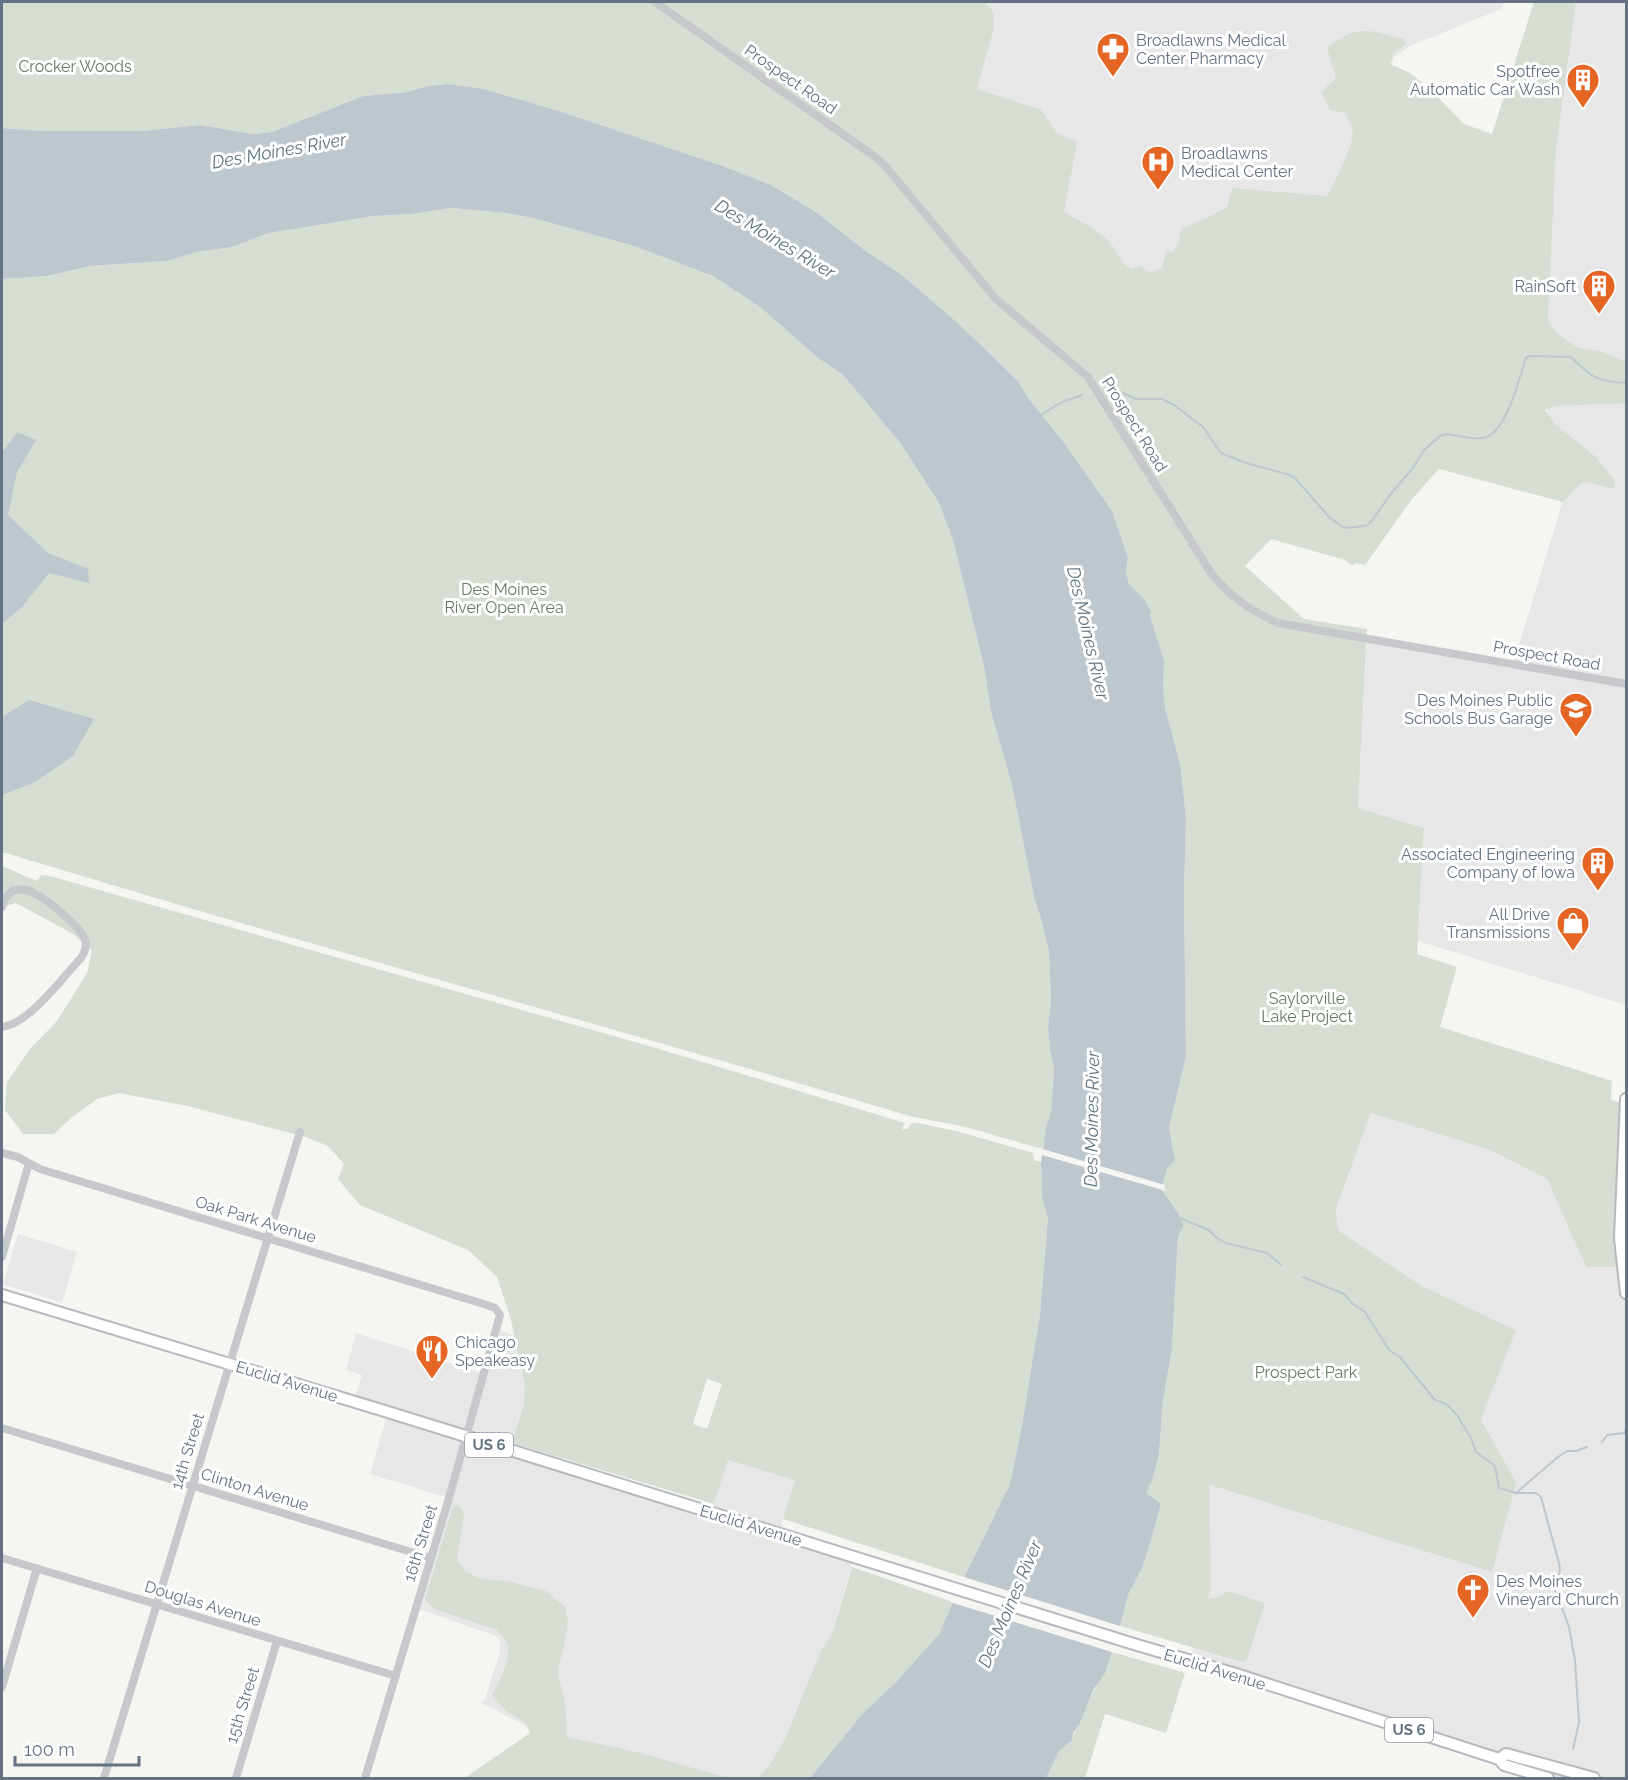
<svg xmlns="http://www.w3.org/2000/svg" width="1628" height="1780" font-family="Raleway,sans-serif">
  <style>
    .built { fill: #e6e7e6 }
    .green { fill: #d6ddd3; fill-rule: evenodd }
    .water { fill: #bec7ce }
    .pier { fill: #f5f6f2 }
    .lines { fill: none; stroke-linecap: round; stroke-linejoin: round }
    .stream { stroke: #bec7ce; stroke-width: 2 }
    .major-casing { stroke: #b6b9be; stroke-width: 14 }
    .minor { stroke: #c6c8cc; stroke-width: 8 }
    .major { stroke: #fff; stroke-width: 10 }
    .labels { text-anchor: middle; stroke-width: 6; stroke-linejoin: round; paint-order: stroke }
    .shield { fill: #fff; stroke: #929ca8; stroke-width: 1.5 }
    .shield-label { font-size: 15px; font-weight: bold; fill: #647283 }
    .poi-label { font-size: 16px; fill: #647283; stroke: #fff; text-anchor: end }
    .park-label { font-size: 16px; fill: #667b63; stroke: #fff }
    .street-label { font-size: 16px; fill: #647283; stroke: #fff }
    .water-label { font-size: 18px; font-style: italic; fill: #607480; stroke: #fff }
  </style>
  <rect width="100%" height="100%" fill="#f5f6f2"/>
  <!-- built -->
  <path class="built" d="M 821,2 L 1504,2 L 1501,9 L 1410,46 L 1394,57 L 1298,347 L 1094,323 Z
    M 1576,2 L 1626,2 L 1626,1005 L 1418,941 L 1424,828 L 1358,808 L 1367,639 L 1513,665 L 1571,474 L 1553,468 L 1545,383 L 1556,150 Z
    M 1371,1113 L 1490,1150 L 1547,1179 L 1586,1267 L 1620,1238 L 1626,1238 L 1626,1778 L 1548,1778 L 1189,1661 L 1211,1589 L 1208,1485 L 1492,1572 L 1489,1432 L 1481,1419 L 1516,1330 L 1422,1286 L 1338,1230 L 1336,1210 Z
    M 18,1234 L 77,1252 L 62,1303 L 3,1284 Z
    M 496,1329 L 543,1346 L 510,1451 L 711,1512 L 728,1459 L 795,1480 L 779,1534 L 854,1557 L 790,1778 L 718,1778 L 643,1755 L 534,1730 L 481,1703 L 485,1699 L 500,1652 L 500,1640 L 496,1636 L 416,1608 L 449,1498 L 370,1474 L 388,1412 L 354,1401 L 362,1375 L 346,1370 L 356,1333 L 484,1374 Z"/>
  <!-- green -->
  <path class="green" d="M 2,2 L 985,2 L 994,13 L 993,31 L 977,89 L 1041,110 L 1058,134 L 1077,142 L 1064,212 C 1079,221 1100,229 1111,244 C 1120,255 1118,261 1131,269 L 1141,266 L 1151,273 L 1162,268 L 1166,251 L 1172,253 L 1178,244 L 1181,229 L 1207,218 L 1227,207 L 1232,188 L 1327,196 C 1334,186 1352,146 1353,135 C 1353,127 1348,120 1345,113 L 1330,110 L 1321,92 L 1336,78 L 1327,48 C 1359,23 1366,30 1403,39 L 1406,44 L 1393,54 L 1390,64 L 1410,73 L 1432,91 L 1464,124 L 1492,134 L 1534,2 L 1576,2 L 1556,150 L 1548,321 L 1558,334 L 1578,348 L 1600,351 L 1626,362 L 1626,403 L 1555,406 L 1545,410 L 1556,425 L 1596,457 L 1615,481 L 1613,489 L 1586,482 L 1580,484 L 1563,502 L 1439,469 L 1412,499 L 1365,565 L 1355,563 L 1352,566 L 1345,560 L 1271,539 L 1245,566 L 1304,619 L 1367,629 L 1358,808 L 1424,828 L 1417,954 L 1457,967 L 1440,1027 L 1612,1081 L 1611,1100 L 1626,1104 L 1622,1267 L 1586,1267 L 1547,1179 L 1490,1150 L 1371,1113 L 1336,1209 L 1338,1230 L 1422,1286 L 1516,1330 L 1481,1419 L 1516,1483 L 1492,1572 L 1209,1485 L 1211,1589 L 1208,1599 L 1219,1597 L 1227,1591 L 1265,1603 L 1247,1659 L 1242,1662 L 1120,1626 L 1128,1595 L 1141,1570 L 1148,1551 L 1161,1504 L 1145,1493 L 1153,1478 L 1159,1454 L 1163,1401 L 1172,1349 L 1178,1236 L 1184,1226 L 1178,1213 L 1161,1189 L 1167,1169 L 1175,1160 L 1169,1128 L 1186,1056 L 1184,896 L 1186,817 L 1180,763 L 1165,708 L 1163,685 L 1164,660 L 1150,616 L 1151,612 L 1145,600 L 1129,584 L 1126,571 L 1128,557 L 1112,511 L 1063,441 L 1028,398 L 1018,381 L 959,324 L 902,275 L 867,252 L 816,212 L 771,185 L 723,166 L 559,111 L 484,89 L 447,84 L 428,86 L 407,92 L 363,96 L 272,132 L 253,134 L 200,125 L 141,131 L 43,131 L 2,128 Z
    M 451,208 L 505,213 L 533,218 L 634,246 L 713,276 L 760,307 L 817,357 L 844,376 L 901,444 L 939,503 L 953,540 L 984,666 L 991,712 L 1012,785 L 1034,897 L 1041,919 L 1049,952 L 1051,1001 L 1048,1026 L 1050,1050 L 1054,1069 L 1051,1111 L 1042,1149 L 962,1126 L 913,1117 L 856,1100 C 571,1016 285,938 2,852 L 2,279 L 47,276 L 90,266 L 167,261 L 197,252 L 232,247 L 269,233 L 374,216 L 412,214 Z
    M 2,866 L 37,881 L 41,875 L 50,876 L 649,1046 L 905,1123 L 902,1129 L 907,1129 L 912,1123 L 918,1123 L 960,1132 L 1033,1153 L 1034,1160 L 1041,1162 L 1042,1198 L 1048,1218 L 1040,1314 L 1022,1425 L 1010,1484 L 964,1577 L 783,1519 L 795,1480 L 728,1460 L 714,1504 L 512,1443 L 524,1404 L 525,1383 L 511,1320 L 497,1277 L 468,1250 L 360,1205 L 338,1179 L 344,1164 L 328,1146 L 306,1137 L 187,1106 L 119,1093 L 97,1099 L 71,1118 L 54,1134 L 23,1134 L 5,1110 L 7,1082 L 30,1049 L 57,1021 L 87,973 L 92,951 L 73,934 L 16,903 L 2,907 ZM 707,1379 L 722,1384 L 707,1429 L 693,1424 Z
    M 459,1505 L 464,1514 L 457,1560 L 466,1572 L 479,1578 L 511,1582 L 546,1591 L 565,1607 L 568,1622 L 564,1647 L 558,1668 L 559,1680 L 565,1701 L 567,1737 L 636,1752 L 728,1778 L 461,1778 L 466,1777 L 530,1733 L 525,1722 L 506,1711 L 492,1696 C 498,1683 511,1661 508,1646 C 507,1640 501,1635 497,1630 L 434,1609 L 425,1599 L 453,1506 Z
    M 852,1567 L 953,1602 L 939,1634 L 897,1681 L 863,1713 L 810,1778 L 758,1778 L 771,1763 L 785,1739 L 821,1651 L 832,1634 Z
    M 1112,1652 L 1185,1673 L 1166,1733 L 1105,1714 L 1085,1778 L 1046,1778 L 1059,1751 L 1070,1743 C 1072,1734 1077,1730 1080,1722 C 1090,1698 1102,1676 1112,1652 Z"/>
  <!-- water -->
  <path class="water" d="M 447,84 L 484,89 L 559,111 L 723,166 L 771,185 L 816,212 L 867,252 L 902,275 L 959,324 L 1018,381 L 1028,398 L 1063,441 L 1112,511 L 1128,557 L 1126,571 L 1129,584 L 1145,600 L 1151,612 L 1150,616 L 1164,660 L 1163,685 L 1165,708 L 1180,763 L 1186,817 L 1184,896 L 1186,1056 L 1169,1128 L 1175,1160 L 1167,1169 L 1161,1189 L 1178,1213 L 1184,1226 L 1178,1236 L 1172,1349 L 1163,1401 L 1159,1454 L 1153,1478 L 1146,1493 L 1161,1504 L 1148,1551 L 1141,1570 L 1128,1595 L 1120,1626 L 1105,1673 L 1094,1689 L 1079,1725 L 1073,1733 L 1072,1741 L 1059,1751 L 1046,1778 L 810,1778 L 863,1713 L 897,1681 L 939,1634 L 964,1577 L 1010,1484 L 1022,1425 L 1040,1314 L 1048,1218 L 1042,1198 L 1041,1162 L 1046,1128 L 1051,1111 L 1054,1069 L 1050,1050 L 1048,1026 L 1051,1001 L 1049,952 L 1041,919 L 1034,897 L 1012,785 L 991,712 L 984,666 L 953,540 L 939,503 L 901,444 L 844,376 L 817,357 L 760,307 L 713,276 L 634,246 L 533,218 L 505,213 L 451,208 L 412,214 L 374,216 L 269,233 L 232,247 L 197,252 L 167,261 L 90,266 L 47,276 L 2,279 L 2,128 L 43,131 L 141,131 L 200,125 L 253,134 L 272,132 L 363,96 L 407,92 L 428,86 Z
    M 17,432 L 36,440 L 17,472 L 8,515 L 48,553 L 88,569 L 89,583 L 49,573 L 22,607 L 2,624 L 2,453 Z
    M 29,700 L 94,719 L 73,756 L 35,782 L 2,795 L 2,717 Z"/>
  <!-- pier -->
  <path class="pier" d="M 1039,1148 L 1165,1185 L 1164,1188 L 1166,1191 L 1039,1154 Z
    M 961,1576 L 1123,1627 L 1115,1653 L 950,1602 Z"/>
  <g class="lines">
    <!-- stream -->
    <path class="stream" d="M 1109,387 L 1136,399 L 1162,399 L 1174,405 L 1203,427 L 1221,453 L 1246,463 L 1287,474 L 1295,478 L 1329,517 L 1344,528 L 1365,526 L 1370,523 L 1393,491 L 1413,468 L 1424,450 L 1440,436 L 1446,434 C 1457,435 1472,440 1483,438 C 1506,435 1519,378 1526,358 L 1530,356 L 1571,357 C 1591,377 1597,382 1626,383
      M 1039,416 L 1062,402 L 1082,395
      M 1180,1218 L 1209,1230 L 1217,1238 L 1226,1243 L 1267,1253 L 1281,1265
      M 1303,1277 L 1344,1294 L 1353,1304 L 1365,1312 L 1390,1351 L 1400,1357 L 1435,1400 L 1446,1404 L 1457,1415 L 1471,1438 L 1476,1452 L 1495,1466 L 1499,1488 L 1516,1493 L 1558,1457 L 1567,1451 L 1576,1451 L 1587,1447
      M 1602,1442 L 1607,1435 L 1624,1433 L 1626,1430
      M 1516,1493 L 1536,1493 L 1541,1497 L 1559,1563 L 1560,1570 L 1555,1589 L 1569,1627 L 1575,1660 L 1579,1722 L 1573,1749"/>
    <!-- major casing -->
    <g class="major-casing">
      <path id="major" d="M 1626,1099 L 1620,1238 L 1626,1293
        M 2,1295 L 388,1412 L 1137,1645 L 1236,1674 L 1499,1759 L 1504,1765 L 1548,1778
        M 1499,1759 L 1506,1754 L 1594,1778"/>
    </g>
    <!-- minor -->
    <path class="minor" d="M 655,2 L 874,156 L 886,167 L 996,299 L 1088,377 L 1211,573 C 1230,597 1250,610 1278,623 L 1626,684
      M 2,907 L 4,899 L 13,890 C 18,890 22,889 27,890 C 42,895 80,925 85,940 C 87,947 85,952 81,958 C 62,978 29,1024 2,1027
      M 2,1153 L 18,1157 L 40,1169 L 487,1305 L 495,1308 L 500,1315 L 449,1498 L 365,1778
      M 2,1257 L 29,1163
      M 2,1428 L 431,1558
      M 2,1558 L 396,1676
      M 2,1687 L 37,1568
      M 104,1778 L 300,1132
      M 236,1778 L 277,1641"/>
    <!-- major -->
    <use href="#major" class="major"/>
  </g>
  <!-- icons -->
  <defs>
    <g id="pharmacy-pin" transform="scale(1.725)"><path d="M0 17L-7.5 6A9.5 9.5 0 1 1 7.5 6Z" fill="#e46524" stroke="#fff"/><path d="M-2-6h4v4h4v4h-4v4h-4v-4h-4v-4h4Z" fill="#fff"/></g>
    <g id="building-pin" transform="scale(1.725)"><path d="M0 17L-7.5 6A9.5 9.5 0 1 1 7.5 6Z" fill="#e46524" stroke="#fff"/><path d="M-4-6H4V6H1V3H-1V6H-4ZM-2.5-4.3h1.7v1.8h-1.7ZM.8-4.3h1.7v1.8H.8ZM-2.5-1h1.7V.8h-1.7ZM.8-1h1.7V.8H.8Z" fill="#fff"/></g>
    <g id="hospital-pin" transform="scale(1.725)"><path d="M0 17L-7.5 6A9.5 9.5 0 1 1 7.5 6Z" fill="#e46524" stroke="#fff"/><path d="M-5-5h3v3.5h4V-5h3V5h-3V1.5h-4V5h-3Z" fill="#fff"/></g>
    <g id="school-pin" transform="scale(1.725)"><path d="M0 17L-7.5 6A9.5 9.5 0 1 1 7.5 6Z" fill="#e46524" stroke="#fff"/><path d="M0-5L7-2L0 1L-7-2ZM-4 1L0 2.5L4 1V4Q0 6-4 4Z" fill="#fff"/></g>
    <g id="shop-pin" transform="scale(1.725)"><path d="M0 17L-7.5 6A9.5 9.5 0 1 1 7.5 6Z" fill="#e46524" stroke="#fff"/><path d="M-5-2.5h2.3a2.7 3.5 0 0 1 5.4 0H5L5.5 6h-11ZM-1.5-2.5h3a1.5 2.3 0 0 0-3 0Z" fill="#fff"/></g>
    <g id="restaurant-pin" transform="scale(1.725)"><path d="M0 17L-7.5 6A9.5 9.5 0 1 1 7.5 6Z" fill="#e46524" stroke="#fff"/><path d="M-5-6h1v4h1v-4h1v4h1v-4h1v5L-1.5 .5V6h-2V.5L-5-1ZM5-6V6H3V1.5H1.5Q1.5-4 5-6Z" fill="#fff"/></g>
    <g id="church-pin" transform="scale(1.725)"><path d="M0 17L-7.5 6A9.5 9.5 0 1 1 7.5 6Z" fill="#e46524" stroke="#fff"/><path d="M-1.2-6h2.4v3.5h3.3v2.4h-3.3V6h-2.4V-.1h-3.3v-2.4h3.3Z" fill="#fff"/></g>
  </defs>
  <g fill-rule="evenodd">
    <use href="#pharmacy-pin" x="1113" y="49"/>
    <use href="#building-pin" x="1583" y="80"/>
    <use href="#hospital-pin" x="1158" y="162"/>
    <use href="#building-pin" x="1599" y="286"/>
    <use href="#school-pin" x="1576" y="709"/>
    <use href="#building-pin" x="1598" y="863"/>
    <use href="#shop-pin" x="1573" y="923"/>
    <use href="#restaurant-pin" x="432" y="1351"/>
    <use href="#church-pin" x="1473" y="1590"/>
  </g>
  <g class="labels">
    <!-- shield labels -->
    <g class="shield">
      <rect x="465" y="1433" width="48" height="24" rx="4.5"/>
      <rect x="1385" y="1718" width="48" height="24" rx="4.5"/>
    </g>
    <g class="shield-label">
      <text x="489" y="1450">US 6</text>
      <text x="1409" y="1735">US 6</text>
    </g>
    <!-- poi labels -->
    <g class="poi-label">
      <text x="1136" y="46" text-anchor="start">Broadlawns Medical<tspan x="1136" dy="18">Center Pharmacy</tspan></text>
      <text x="1560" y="77">Spotfree<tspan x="1560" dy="18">Automatic Car Wash</tspan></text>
      <text x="1181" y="159" text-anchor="start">Broadlawns<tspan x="1181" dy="18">Medical Center</tspan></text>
      <text x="1576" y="292">RainSoft</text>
      <text x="1553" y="706">Des Moines Public<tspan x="1553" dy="18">Schools Bus Garage</tspan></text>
      <text x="1575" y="860">Associated Engineering<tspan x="1575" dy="18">Company of Iowa</tspan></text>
      <text x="1550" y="920">All Drive<tspan x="1550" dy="18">Transmissions</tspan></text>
      <text x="455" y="1348" text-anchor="start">Chicago<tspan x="455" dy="18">Speakeasy</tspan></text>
      <text x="1496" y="1587" text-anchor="start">Des Moines<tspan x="1496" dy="18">Vineyard Church</tspan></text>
    </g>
    <!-- park labels -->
    <g class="park-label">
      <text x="75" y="72">Crocker Woods</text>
      <text x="504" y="595">Des Moines<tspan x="504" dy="18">River Open Area</tspan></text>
      <text x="1307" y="1004">Saylorville<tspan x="1307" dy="18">Lake Project</tspan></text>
      <text x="1306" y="1378">Prospect Park</text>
    </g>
    <!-- street labels -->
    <g class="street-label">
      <text transform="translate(791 79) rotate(35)" y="6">Prospect Road</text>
      <text transform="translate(1135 424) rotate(58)" y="6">Prospect Road</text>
      <text transform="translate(1547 655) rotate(10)" y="6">Prospect Road</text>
      <text transform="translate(256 1219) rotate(17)" y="6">Oak Park Avenue</text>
      <text transform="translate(287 1381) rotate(17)" y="6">Euclid Avenue</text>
      <text transform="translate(187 1451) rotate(-73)" y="6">14th Street</text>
      <text transform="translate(255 1489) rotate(17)" y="6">Clinton Avenue</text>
      <text transform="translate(751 1525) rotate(17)" y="6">Euclid Avenue</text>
      <text transform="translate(420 1543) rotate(-73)" y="6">16th Street</text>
      <text transform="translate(203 1603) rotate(17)" y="6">Douglas Avenue</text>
      <text transform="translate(1215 1669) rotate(17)" y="6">Euclid Avenue</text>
      <text transform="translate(242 1705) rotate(-73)" y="6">15th Street</text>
    </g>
    <!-- water labels -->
    <g class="water-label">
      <text transform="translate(279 151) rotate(-10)" y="6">Des Moines River</text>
      <text transform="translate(775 239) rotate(31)" y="6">Des Moines River</text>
      <text transform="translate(1088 633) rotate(77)" y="6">Des Moines River</text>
      <text transform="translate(1092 1119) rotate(-89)" y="6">Des Moines River</text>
      <text transform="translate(1010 1604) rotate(-67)" y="6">Des Moines River</text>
    </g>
  </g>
  <!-- border -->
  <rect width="1628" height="1780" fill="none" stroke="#647283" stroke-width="6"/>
  <!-- scale -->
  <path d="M15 1756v9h124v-9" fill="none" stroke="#647283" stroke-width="3"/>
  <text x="24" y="1756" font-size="18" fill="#647283" stroke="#ffffff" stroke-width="4.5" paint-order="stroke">100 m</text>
</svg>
